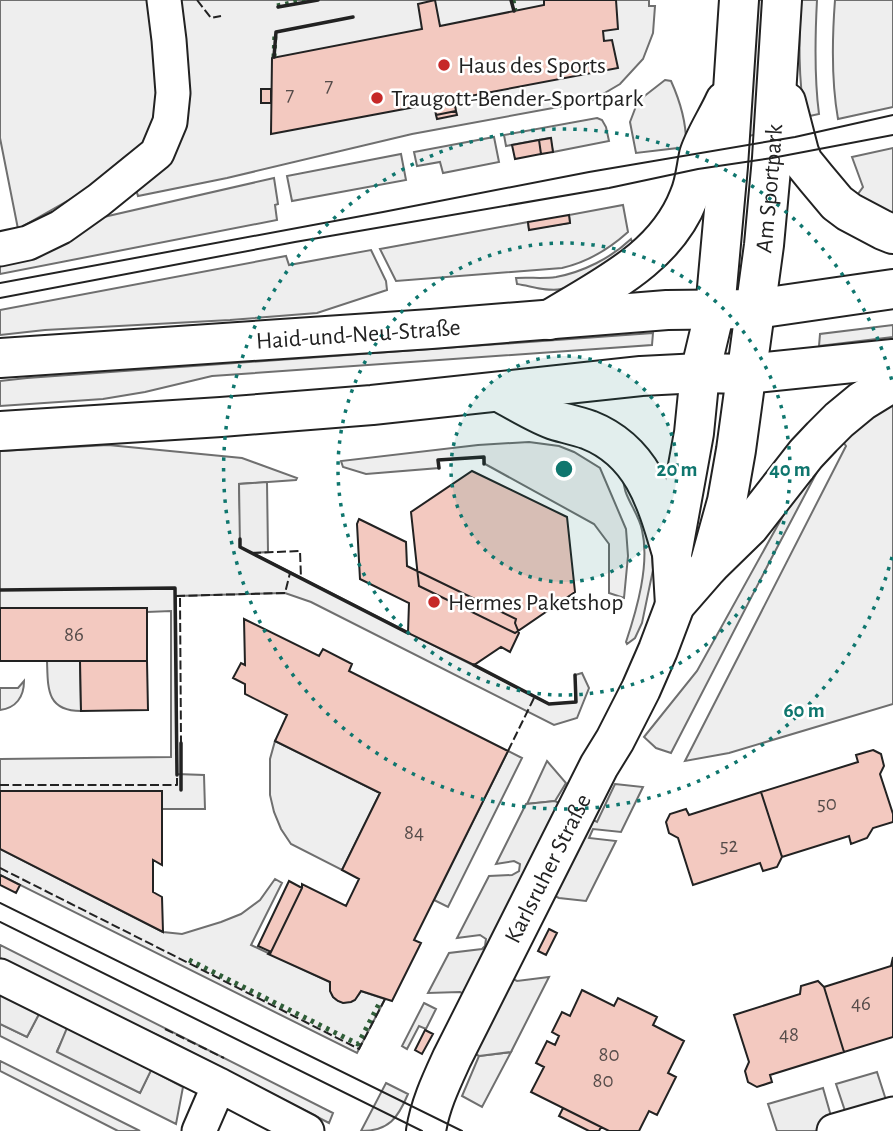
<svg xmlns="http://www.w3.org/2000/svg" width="893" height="1131" font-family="'Alegreya Sans',sans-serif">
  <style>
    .green { fill: #eee; stroke: #6f6f6f; stroke-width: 2 }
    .parking { fill: #ededed; stroke: #6f6f6f; stroke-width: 2 }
    .building { fill: #f3c9c0; stroke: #222; stroke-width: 2 }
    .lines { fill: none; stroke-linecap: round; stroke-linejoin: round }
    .minor-casing { stroke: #222; stroke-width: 37 }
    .tertiary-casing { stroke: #222; stroke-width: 42 }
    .primary-casing { stroke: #222; stroke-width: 42 }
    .minor { stroke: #fff; stroke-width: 33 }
    .tertiary { stroke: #fff; stroke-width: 38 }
    .primary { stroke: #fff; stroke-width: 38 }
    .tram { stroke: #222; stroke-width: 2 }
    .hedge { stroke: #2f5e38; stroke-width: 5; stroke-dasharray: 3.5 5; stroke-linecap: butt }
    .fence { stroke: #222; stroke-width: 2; stroke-dasharray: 9 3.5; stroke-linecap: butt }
    .wall { stroke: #222; stroke-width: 3.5 }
    .ring { fill: none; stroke: #0f766e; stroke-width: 3.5; stroke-dasharray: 3.5 7 }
    .poi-dot { fill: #c62828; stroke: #fff; stroke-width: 2.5 }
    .labels { text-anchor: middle; stroke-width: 5; stroke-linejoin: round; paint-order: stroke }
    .number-label { font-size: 21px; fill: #564c4a }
    .poi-label { font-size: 24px; fill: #222; stroke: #fff; text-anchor: start }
    .street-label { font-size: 24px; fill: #222; stroke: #fff }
    .centre { fill: #0f766e; stroke: #fff; stroke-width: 3.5 }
    .ring-label { font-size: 21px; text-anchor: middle; font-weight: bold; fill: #0f766e; stroke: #fff; stroke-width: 5; stroke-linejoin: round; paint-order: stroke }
  </style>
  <rect width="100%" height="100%" fill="#fff"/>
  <!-- green -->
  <path class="green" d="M 0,0 L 649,0 L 649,6 L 655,6 L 653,33 L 643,59 L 620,84 L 591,101 L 412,134 L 227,178 L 138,196 L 126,156 L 83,192 L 18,229 L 0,138 Z
    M 758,0 L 770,0 L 762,133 L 749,136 Z
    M 801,0 L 817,0 C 815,38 814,76 819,114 L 805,117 C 798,78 799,39 801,0 Z
    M 835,0 L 893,0 L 893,107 L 838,119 C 831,80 832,40 835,0 Z
    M 665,80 L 671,81 C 680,101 687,124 686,147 L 636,153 L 630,122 L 638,101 Z
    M 597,118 L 602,120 L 606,127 L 609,141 L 553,152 L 550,138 L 506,146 L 504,135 Z
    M 494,137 L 499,162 L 443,173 L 440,162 L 417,166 L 414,152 Z
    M 893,148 L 893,221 L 855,198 L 863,187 L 852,157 Z
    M 401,154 L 406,180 L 292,201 L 287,176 Z
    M 274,178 L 278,204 L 275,205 L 277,220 L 0,274 L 0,261 L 95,219 Z
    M 623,205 L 628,232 C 608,250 588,262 562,268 L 396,281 L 380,249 L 528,222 L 529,229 L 570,223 L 569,215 Z
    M 631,239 L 635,249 C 614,263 587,284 561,289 C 547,292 531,286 517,284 L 516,278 C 529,277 543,279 556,277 C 583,272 611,258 631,239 Z
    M 371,250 L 386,281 L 387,290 L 317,313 L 230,320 L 45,330 L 0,335 L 0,310 L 286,256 L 289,265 Z
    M 893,325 L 893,337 L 819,346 L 820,334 Z
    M 653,333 L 652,345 L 212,376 L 145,392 L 103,399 L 0,406 L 0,381 L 27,378 Z
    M 893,398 L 893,704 L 729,753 L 685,761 L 846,446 L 839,436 Z
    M 529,442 L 559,446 L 574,452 L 600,468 L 626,529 L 628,556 L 624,598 L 609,593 L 609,544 L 594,524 L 485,464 L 483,457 L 438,460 L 439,468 L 366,474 L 343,467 L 341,461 L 478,445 Z
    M 108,445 L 242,458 L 297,478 L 296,480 L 239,484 L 241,547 L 549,704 L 575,702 L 575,675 L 582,673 L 589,688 L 577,718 L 554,725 L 311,602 L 285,593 L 176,596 L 177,774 L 204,775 L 205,809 L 162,809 L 162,791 L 0,791 L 0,759 L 171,757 L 171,611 L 147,612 L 147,608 L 0,608 L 0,451 Z
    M 822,457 L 818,470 L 770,561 L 671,753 L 656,748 L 644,737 L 697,671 L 800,485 Z
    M 624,474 L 632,483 L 652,552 L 653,570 L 642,623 L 635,638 L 627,644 L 626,642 C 637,609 650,564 642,530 C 638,510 620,494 624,474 Z
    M 47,661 L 80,661 L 81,711 C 46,711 48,688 47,661 Z
    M 24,681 C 24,697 16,708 0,710 L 0,688 L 18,688 Z
    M 275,741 L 380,793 L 342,870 L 291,844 L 281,829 L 274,812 L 270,795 L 270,759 Z
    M 508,751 L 522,758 L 448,907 L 434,900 Z
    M 547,761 L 566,783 L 555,801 L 527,804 Z
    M 0,849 L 163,932 L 182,934 L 221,922 L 241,914 L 260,900 L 275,879 L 282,883 L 251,945 L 330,982 C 328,1004 350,1010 361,991 L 385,999 L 357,1053 L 0,875 Z
    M 0,945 L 333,1113 L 329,1123 L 166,1039 L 87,1003 L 0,958 Z
    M 424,1003 L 436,1009 L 426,1029 L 419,1026 L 407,1049 L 402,1046 Z
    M 39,1014 L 68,1028 L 57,1051 L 140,1093 L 151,1070 L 183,1087 L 176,1124 L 0,1036 L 0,1024 L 27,1037 Z
    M 511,1052 L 482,1107 L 462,1096 L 479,1056 Z
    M 0,1061 L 140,1131 L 118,1131 L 0,1071 Z
    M 386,1083 L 408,1094 C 398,1118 389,1131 361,1131 Z"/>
  <!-- parking -->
  <path class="parking" d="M 267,482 L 268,552 L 252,553 L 240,547 L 239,484 Z
    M 615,784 L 643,787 L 621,832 L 593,829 L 589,838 L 616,841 L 586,901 L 559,898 L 538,888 L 496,970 L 517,981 L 549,977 L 511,1052 L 479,1056 L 459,1045 L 480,1002 L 460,992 L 428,993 L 449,953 L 482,949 L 485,946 L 486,939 L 480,935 L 457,938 L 489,876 L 512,875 L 519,871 L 520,864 L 514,861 L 496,864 L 526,804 L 555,801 L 597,822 Z
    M 0,976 L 158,1056 L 140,1093 L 57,1052 L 67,1028 L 39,1014 L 27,1037 L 0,1024 Z
    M 877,1072 L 886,1100 L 893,1098 L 893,1114 L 834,1131 L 777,1131 L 768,1104 L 823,1088 L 831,1116 L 845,1111 L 836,1084 Z"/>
  <!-- building -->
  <path class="building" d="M 435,0 L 440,26 L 544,5 L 544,0 L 616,0 L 618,29 L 603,31 L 604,41 L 612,40 L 618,68 L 454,99 L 456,111 L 436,115 L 434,103 L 431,104 L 271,134 L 272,58 L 422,29 L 418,4 Z
    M 261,89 L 271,89 L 271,103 L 261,103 Z
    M 456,111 L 457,115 L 437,119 L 436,115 Z
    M 551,138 L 553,152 L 541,154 L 539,140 Z
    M 539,140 L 541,154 L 515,159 L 512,145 Z
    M 569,215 L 570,223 L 529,230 L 528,222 Z
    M 472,471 L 567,517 L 575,592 L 515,633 L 419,586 L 411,512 Z
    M 359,519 L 406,542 L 407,566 L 516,619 L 515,623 L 519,633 L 510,652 L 501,647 L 474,665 L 408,633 L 409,603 L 360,579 L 357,524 Z
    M 0,608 L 147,608 L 147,661 L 0,661 Z
    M 244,619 L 319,656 L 323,649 L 352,664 L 349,671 L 508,751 L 414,940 L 421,943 L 392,1001 L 361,991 L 355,1000 L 351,1002 L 343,1003 L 338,1001 L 333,997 L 330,991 L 330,982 L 268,954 L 269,953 L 270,954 L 302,888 L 302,884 L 346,906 L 359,879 L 342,870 L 380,793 L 275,741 L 287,715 L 245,694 L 245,684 L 233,678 L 241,663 L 245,665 Z
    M 80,661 L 147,661 L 148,710 L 81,711 Z
    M 873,750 L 881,754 L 884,766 L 880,774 L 893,814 L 893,822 L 873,828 L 867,838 L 851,844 L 849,836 L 782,857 L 761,792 L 858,762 L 856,755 Z
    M 0,791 L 162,791 L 162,865 L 153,860 L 153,892 L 162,897 L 163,932 L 0,849 Z
    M 761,792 L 782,857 L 777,867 L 763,871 L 760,863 L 693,885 L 678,838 L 669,833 L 666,822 L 670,814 L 686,809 L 689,815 Z
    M 0,875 L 20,885 L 16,893 L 0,885 Z
    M 289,881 L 302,888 L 271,952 L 258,946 Z
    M 549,929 L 557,933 L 546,955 L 538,951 Z
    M 893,957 L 893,1037 L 844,1052 L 824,987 L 891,966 Z
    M 818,981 L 824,987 L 844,1052 L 770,1075 L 772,1082 L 757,1087 L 748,1082 L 745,1071 L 749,1062 L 734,1015 L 800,994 L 801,986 Z
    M 582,990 L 614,1006 L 618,998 L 657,1017 L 653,1025 L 684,1041 L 668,1073 L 676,1077 L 657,1115 L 649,1111 L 639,1131 L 609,1131 L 531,1092 L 544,1067 L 536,1063 L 547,1041 L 555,1045 L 559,1036 L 552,1032 L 562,1012 L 570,1016 Z
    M 425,1030 L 433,1034 L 422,1054 L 415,1050 Z
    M 563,1108 L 601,1127 L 599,1131 L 589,1131 L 559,1116 Z"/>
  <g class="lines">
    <!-- minor casing -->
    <g class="minor-casing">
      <path id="minor" d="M 0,249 L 28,243 L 61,227 L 99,200 L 157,153 L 170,122 L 173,93 L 169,40 L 164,0
        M 0,976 L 219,1085 L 307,1131
        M 199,1131 L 219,1085
        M 834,1131 L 893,1114"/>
    </g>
    <!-- tertiary casing -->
    <g class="tertiary-casing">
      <g id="tertiary">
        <path d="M 786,102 L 799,152 L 803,162 L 816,178 L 837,203 L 849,212 L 883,230 L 893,234"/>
        <path d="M 549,320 C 602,287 665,259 689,197 C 695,184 696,169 699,155 C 703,140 718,117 725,101"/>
        <path d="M 499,392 C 517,401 538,415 557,421 C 568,424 578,426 589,430 C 642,451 656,499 671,550"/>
        <path id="s1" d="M 709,566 L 727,501 L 736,450 L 764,245 L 772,158 L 782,0"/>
        <path d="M 675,605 L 672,554 L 694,433 L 700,373 L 715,310 L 728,166 L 739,0"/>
        <path id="s2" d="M 426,1131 C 430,1105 441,1082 452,1058 L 599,766 L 615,740 L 641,689 L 658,650 L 675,605 L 709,566 L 749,527 L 806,454 L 822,437 L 839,420 L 862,401 L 893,382"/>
      </g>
    </g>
    <!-- primary casing -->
    <g class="primary-casing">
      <g id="primary">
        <path id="s3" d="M 0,358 L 431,329 L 667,310 L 755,309 L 893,289"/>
        <path d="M 0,431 L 221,417 L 372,405 L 641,376 L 700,373 L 747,374 L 893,359"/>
      </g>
    </g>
    <!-- minor -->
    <use href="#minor" class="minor"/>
    <!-- tertiary -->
    <use href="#tertiary" class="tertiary"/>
    <!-- primary -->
    <use href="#primary" class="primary"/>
    <!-- tram -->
    <path class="tram" d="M 0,283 L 383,212 L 589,172 L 795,137 L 893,115
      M 0,298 L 295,242 L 609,188 L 698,169 L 772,158 L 893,135
      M 0,903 L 462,1131
      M 0,922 L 422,1131"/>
    <!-- hedge -->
    <path class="hedge" d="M 513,0 L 515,11
      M 277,6 L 306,0
      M 274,57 L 275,32
      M 189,960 L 358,1044 L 379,1004"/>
    <!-- fence -->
    <path class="fence" d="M 197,0 L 211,18 L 221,16
      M 252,553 L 300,551 L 301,578
      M 176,596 L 285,593 L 290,573
      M 180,598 L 181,743
      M 508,751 L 535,696
      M 0,785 L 177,785 L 177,775
      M 0,868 L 359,1049 L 385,999
      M 165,1029 L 224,1058"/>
    <!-- wall -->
    <path class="wall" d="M 511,0 L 514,11
      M 278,7 L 318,0
      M 274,57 L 276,32 L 353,17
      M 439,468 L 438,460 L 484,457 L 484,464
      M 240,539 L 240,547 L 408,633
      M 0,590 L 175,588 L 177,775
      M 474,665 L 549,704 L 576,702 L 575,675
      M 181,743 L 181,790"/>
  </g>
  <!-- distance rings -->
  <circle cx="564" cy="469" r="113" fill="#0f766e" fill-opacity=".12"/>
  <g class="ring">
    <circle cx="564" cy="469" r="113"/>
    <circle cx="564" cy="469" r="226"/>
    <path d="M892 557A340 340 0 1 1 892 381"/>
  </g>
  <!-- markers -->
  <g class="poi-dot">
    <circle cx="444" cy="65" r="7"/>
    <circle cx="377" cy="98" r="7"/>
    <circle cx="434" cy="602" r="7"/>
  </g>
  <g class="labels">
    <!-- number labels -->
    <g class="number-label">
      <text x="329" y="92">7</text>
      <text x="290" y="101">7</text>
      <text x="74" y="641">86</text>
      <text x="827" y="810">50</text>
      <text x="414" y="839">84</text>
      <text x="729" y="852">52</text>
      <text x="861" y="1010">46</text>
      <text x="789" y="1041">48</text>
      <text x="609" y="1061">80</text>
      <text x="603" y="1087">80</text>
    </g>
    <!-- poi labels -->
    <g class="poi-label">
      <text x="458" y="73">Haus des Sports</text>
      <text x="391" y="106">Traugott-Bender-Sportpark</text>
      <text x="448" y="610">Hermes Paketshop</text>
    </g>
    <!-- street labels -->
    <g class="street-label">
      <text dy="8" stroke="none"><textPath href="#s1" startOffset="383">Am Sportpark</textPath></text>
      <text dy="8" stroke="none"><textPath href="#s3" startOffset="359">Haid-und-Neu-Straße</textPath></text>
      <text dy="8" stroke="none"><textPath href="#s2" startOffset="290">Karlsruher Straße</textPath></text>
    </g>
  </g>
  <circle cx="564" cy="469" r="10" class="centre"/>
  <g class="ring-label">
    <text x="677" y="476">20 m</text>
    <text x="790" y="476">40 m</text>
    <text x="804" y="717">60 m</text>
  </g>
</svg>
